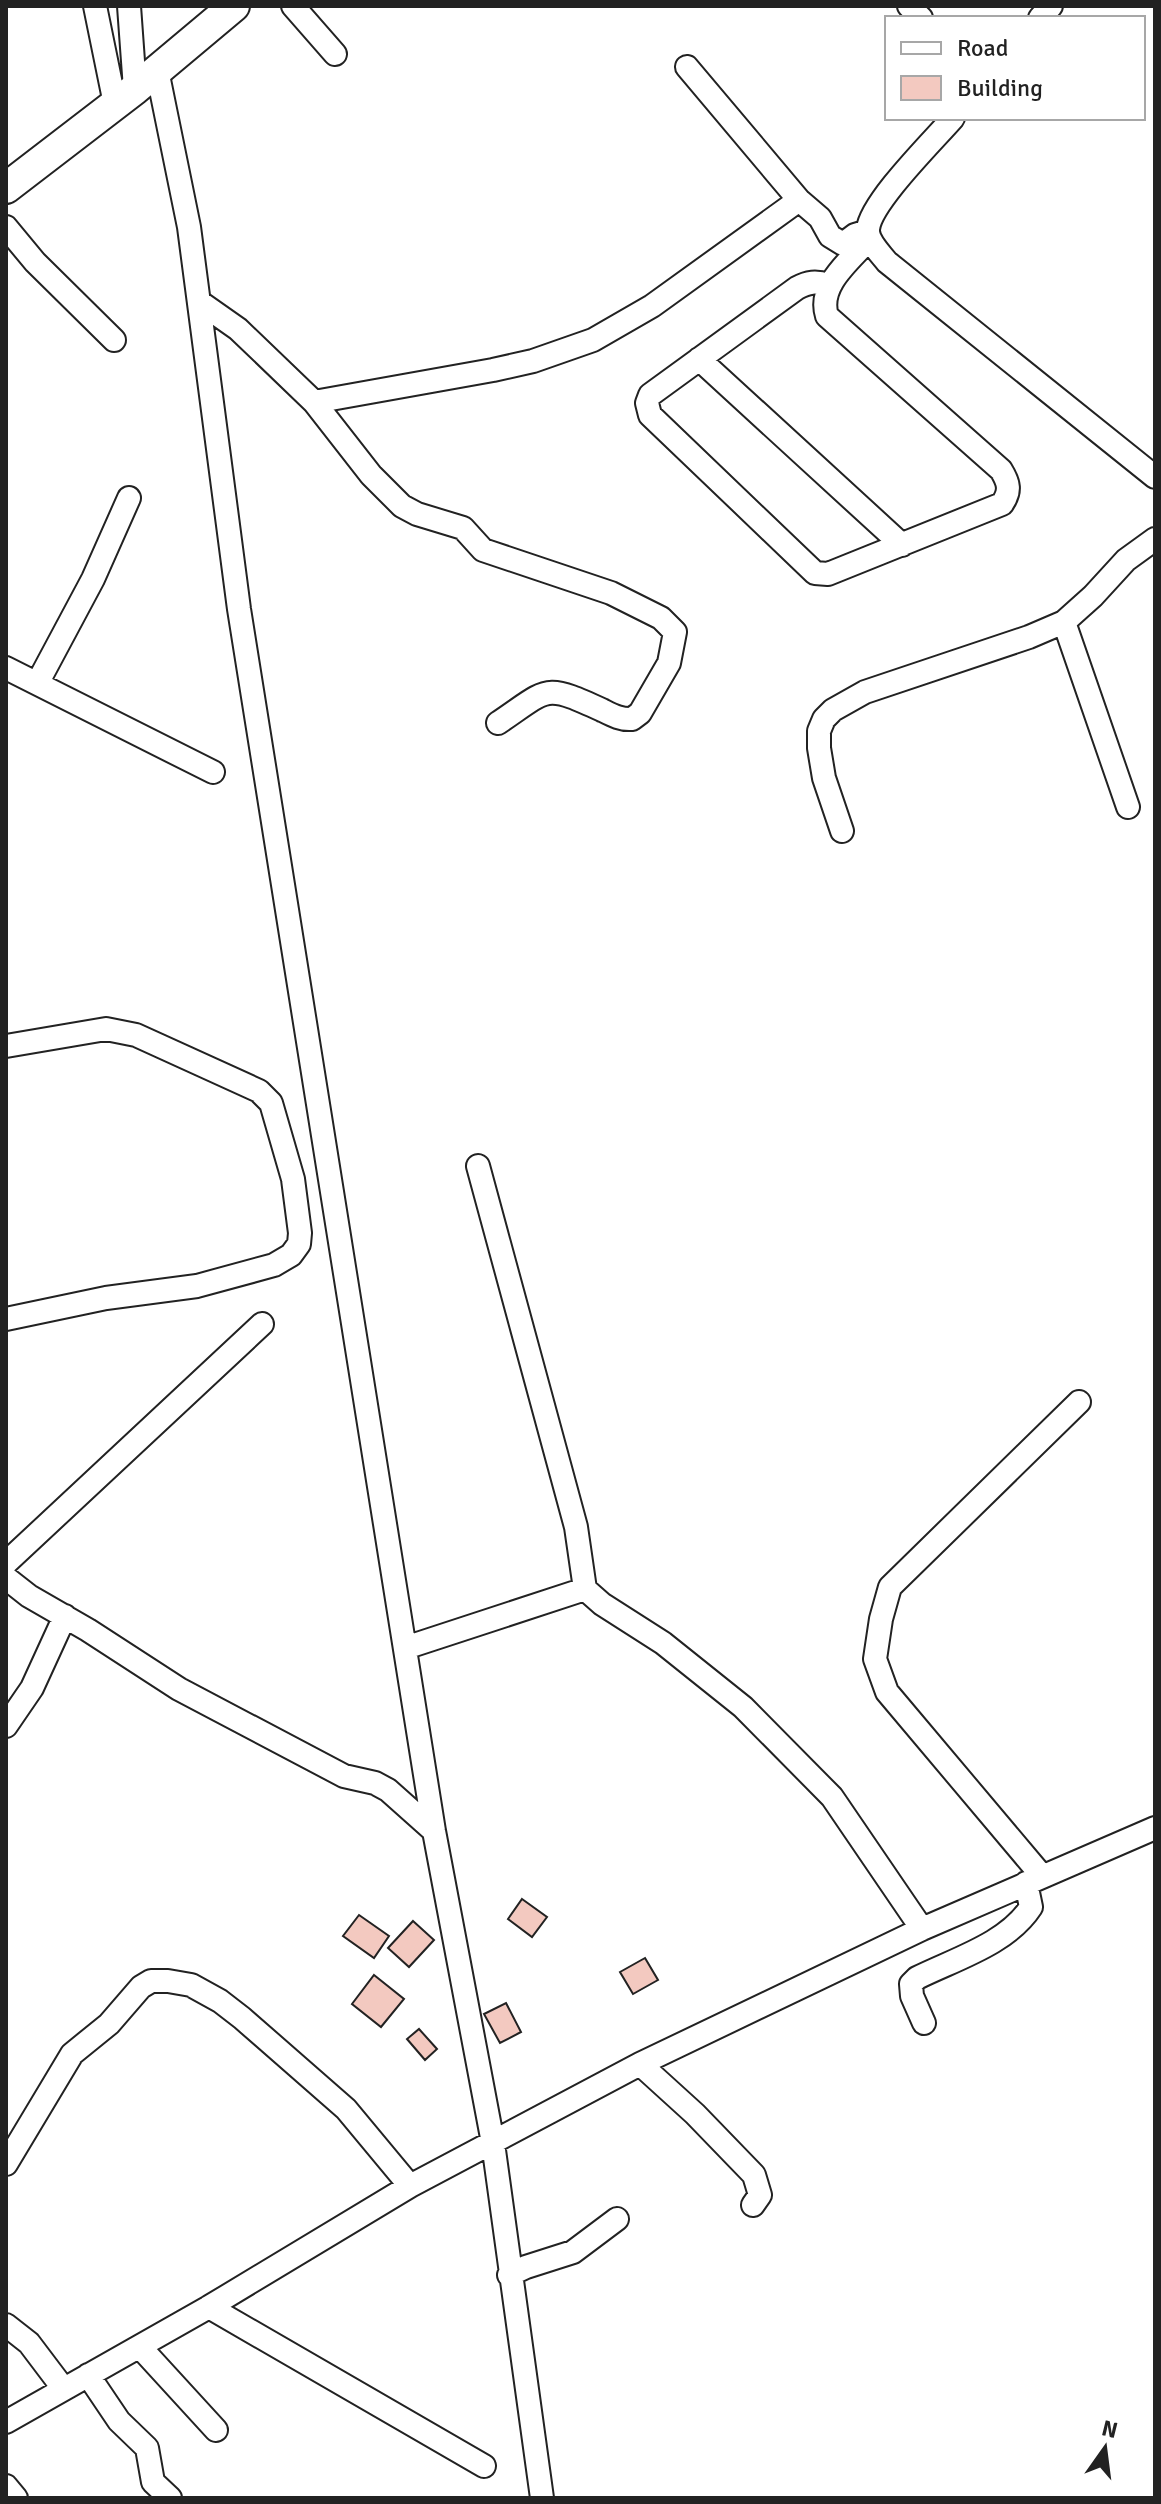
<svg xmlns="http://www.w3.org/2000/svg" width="1161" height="2504" font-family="Signika,sans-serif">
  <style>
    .building { fill: #f3c9c0; stroke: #222; stroke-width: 2 }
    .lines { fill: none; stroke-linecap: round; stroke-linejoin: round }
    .minor-casing { stroke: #222; stroke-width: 26 }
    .major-casing { stroke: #222; stroke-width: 34 }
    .minor { stroke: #fff; stroke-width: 22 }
    .major { stroke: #fff; stroke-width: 30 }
  </style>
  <rect width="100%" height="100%" fill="#fff"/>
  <!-- building -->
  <path class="building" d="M 522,1899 L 547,1917 L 532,1937 L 508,1919 Z
    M 359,1915 L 389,1936 L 374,1958 L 343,1936 Z
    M 413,1921 L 434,1940 L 409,1967 L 388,1948 Z
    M 645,1958 L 658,1980 L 633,1994 L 620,1972 Z
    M 374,1975 L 404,1999 L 381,2027 L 352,2004 Z
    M 506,2003 L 521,2032 L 500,2043 L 484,2014 Z
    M 419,2029 L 437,2049 L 425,2060 L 407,2039 Z"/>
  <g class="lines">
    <!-- minor casing -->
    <g class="minor-casing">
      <path id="minor" d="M 95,6 L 115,104
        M 129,6 L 135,89
        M 293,6 L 335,54
        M 909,6 L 921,18
        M 1040,18 L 1051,6
        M 687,67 L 799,200 L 820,218 L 830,236 L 843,244 L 855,235 L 868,231
        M 157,70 L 189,227 L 239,609 L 434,1831 L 493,2143 L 542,2498
        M 953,118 C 933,141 871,202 868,229 C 867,241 880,253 887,262 L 1155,477
        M 6,227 L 35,262 L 114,340
        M 828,285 C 816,281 808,282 797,288 L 650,395 L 647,403 L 650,415 L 815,573 L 828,574 L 1002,504 C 1011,491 1009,483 1001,470 L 827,316 C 817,285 851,260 869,239
        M 201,303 L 238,329 L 314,402 L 371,475 L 402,506 L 417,514 L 463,528 L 483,550 L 611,593 L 661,618 L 675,632 L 669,663 L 640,713 L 632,719 C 621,720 612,715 602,710 C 543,683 550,688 498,723
        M 699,359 L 902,545
        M 314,402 L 493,370 L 533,361 L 593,340 L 652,306 L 799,200
        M 1064,622 L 1128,807
        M 6,668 L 213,772
        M 38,682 L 93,579 L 129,498
        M 842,831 L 824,778 L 819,748 L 819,731 L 824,719 L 833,710 L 865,692 L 1029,637 L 1064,622 L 1093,596 L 1126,560 L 1155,539
        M 6,1046 L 106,1029 L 136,1035 L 259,1091 L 271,1103 L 293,1179 L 300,1233 L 299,1244 L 291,1255 L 274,1265 L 197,1286 L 106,1298 L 6,1319
        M 478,1166 L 576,1527 L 585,1589 L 602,1604 L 663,1643 L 743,1707 L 832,1797 L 922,1929
        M 6,1563 L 262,1324
        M 6,1578 L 29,1596 L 88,1630 L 179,1689 L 344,1776 L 375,1783 L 388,1790 L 434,1831
        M 405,1648 L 585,1589
        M 6,1726 L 32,1688 L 65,1616
        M 1042,1876 L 887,1692 L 875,1659 L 881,1619 L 890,1587 L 1079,1402
        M 924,2023 L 912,1996 L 911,1984 L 917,1978 C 955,1959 1007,1944 1031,1907 L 1026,1883
        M 640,2064 L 695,2114 L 754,2175 L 760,2195 L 753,2205
        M 6,2164 L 72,2054 L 109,2024 L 141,1987 L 151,1981 L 168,1981 L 191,1985 L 220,2001 L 242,2018 L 346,2109 L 410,2186
        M 509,2275 L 526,2267 L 573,2252 L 617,2219
        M 209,2307 L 484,2466
        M 6,2325 L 29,2343 L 63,2388
        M 140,2347 L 216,2430
        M 88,2375 L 119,2421 L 147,2448 L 153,2482 L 170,2498
        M 6,2422 L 209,2307 L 410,2186 L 640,2064 L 922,1929 L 1155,1828
        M 6,2486 L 16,2498"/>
    </g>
    <!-- major casing -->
    <g class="major-casing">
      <path id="major" d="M 6,188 L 135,89 L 234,6"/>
    </g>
    <!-- minor -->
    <use href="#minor" class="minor"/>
    <!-- major -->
    <use href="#major" class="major"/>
  </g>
  <!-- border -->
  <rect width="1161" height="2504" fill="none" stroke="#222222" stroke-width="16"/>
  <!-- legend -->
  <rect x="885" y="16" width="260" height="104" fill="#ffffff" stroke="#a7a7a7" stroke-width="2"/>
  <rect x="901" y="42" width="40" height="12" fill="#ffffff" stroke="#a7a7a7" stroke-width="2"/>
  <text x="957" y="56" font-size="24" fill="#222222">Road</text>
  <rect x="901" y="76" width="40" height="24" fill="#f3c9c0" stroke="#a7a7a7" stroke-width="2"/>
  <text x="957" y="96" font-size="24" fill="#222222">Building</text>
  <!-- north arrow -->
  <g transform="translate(1105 2448) rotate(14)" stroke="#ffffff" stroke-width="6" paint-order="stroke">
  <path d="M0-6L14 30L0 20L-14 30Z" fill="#222222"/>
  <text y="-12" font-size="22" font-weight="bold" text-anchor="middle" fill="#222222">N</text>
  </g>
</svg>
